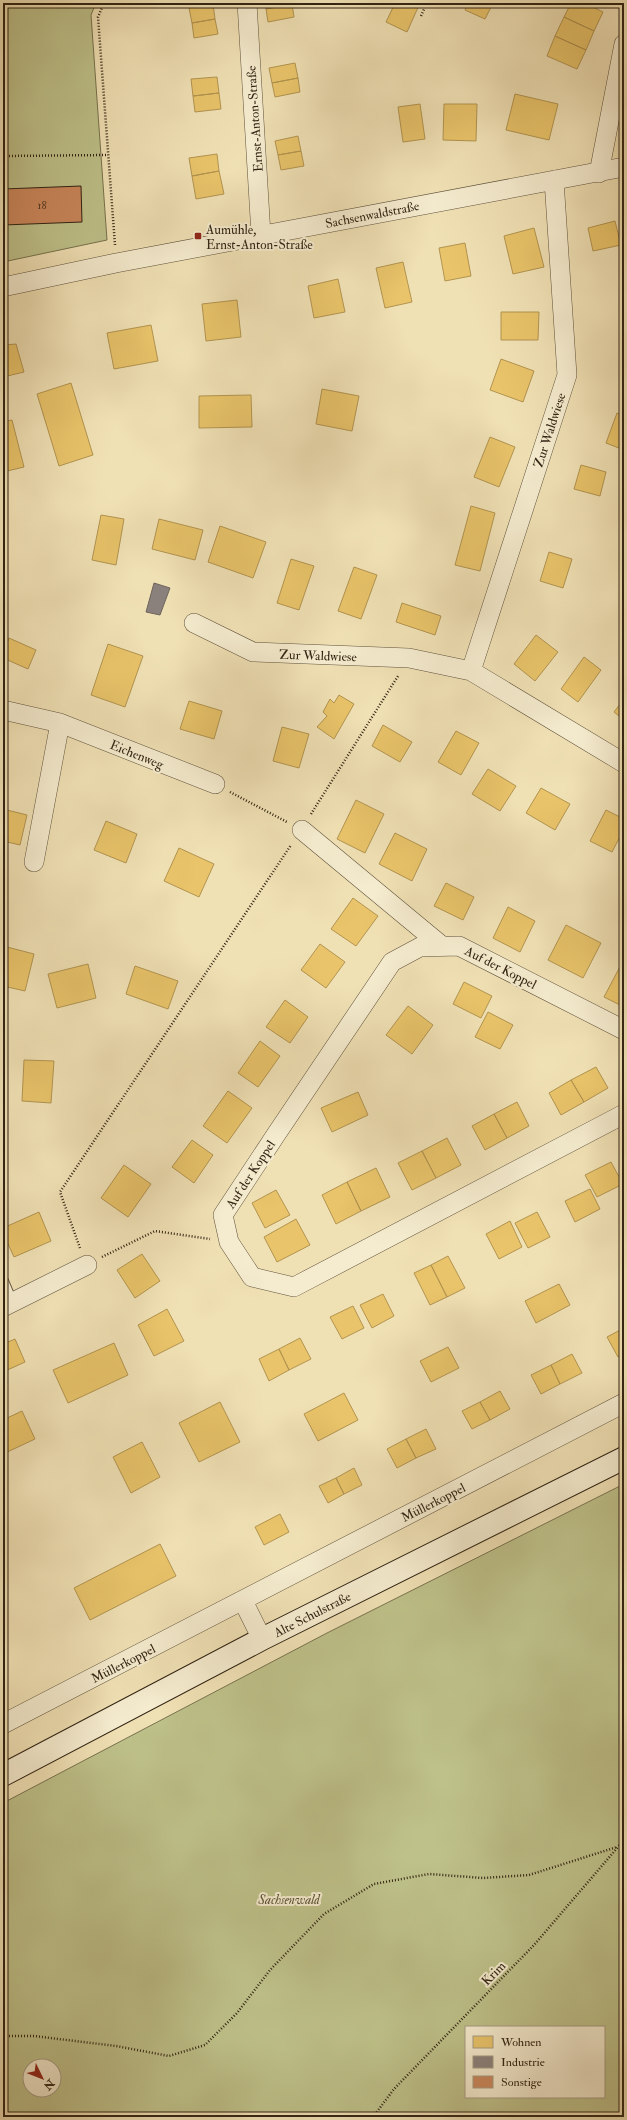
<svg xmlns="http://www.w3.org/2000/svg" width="627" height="2120" font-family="'IM FELL Double Pica',serif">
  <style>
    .green { fill: #bec18a; stroke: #77724e; fill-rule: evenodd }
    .homes { fill: #e9c46a; stroke: #b29450 }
    .industry { fill: #8a817c; stroke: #6f655c }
    .building { fill: #ca875c; stroke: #302313 }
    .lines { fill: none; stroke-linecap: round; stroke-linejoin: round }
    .lane-casing { stroke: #60523c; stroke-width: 12 }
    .street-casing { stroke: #60523c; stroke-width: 20 }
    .secondary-casing { stroke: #302313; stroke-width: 24 }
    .path { stroke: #302313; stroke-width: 2.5; stroke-dasharray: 1 2; stroke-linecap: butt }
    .lane { stroke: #f5eccf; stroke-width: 10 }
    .street { stroke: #f5eccf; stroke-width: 19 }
    .secondary { stroke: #f5eccf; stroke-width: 22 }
    .poi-dot { fill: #8f2418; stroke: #f5eccf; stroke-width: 1.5 }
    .labels { text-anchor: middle; stroke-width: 4; stroke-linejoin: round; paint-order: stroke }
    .number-label { font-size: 11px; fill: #563c25 }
    .street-label { font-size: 13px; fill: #302313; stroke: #f5eccf }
    .poi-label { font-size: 13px; fill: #302313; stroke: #f5eccf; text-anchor: start }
    .park-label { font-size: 13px; font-style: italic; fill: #5b5237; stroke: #f5eccf }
  </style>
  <rect width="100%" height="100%" fill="#f0e1b5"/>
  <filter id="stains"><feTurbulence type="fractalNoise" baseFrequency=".005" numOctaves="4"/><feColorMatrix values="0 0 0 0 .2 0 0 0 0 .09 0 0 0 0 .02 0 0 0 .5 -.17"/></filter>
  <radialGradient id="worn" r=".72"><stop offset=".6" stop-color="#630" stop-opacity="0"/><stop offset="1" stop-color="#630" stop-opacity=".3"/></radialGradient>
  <!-- green -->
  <path class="green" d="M 3,3 L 96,3 L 91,15 L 107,240 L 3,262 Z
    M 624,1484 L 624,2117 L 3,2117 L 3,1803 L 327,1633 ZM 466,2027 L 604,2027 L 604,2097 L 466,2097 ZM 30,2066 L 54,2066 L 54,2090 L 30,2090 Z"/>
  <!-- homes -->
  <path class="homes" d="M 265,3 L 291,3 L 292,4 L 266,9 Z
    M 395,3 L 420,3 L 407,32 L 386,22 Z
    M 468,3 L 493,3 L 485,19 L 465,10 Z
    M 571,3 L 584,3 L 603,12 L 594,31 L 564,17 Z
    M 213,4 L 215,19 L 192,23 L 189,8 Z
    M 292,4 L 294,17 L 268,22 L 266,9 Z
    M 564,17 L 594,31 L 586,50 L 555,36 Z
    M 215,19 L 218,34 L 194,38 L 192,23 Z
    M 555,36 L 586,50 L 577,69 L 547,56 Z
    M 295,63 L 298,78 L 272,83 L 269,68 Z
    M 217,77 L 219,93 L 193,96 L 191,79 Z
    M 298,78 L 300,92 L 275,97 L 272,83 Z
    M 219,93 L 221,109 L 195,112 L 193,96 Z
    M 515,94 L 558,104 L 549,140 L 506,130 Z
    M 420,104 L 425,139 L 403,142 L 398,107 Z
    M 444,104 L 477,104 L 476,141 L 443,140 Z
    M 298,136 L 301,151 L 278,155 L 275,141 Z
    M 301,151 L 304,166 L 281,170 L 278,155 Z
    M 217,154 L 219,171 L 192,176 L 189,158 Z
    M 219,171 L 224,194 L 196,199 L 192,176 Z
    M 615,221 L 621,245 L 593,251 L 588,228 Z
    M 534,228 L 544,267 L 513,274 L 504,236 Z
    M 465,243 L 471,276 L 445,281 L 439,248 Z
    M 403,262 L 412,302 L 385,308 L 376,268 Z
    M 338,279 L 345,312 L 314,318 L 308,286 Z
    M 237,300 L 241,337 L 206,341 L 202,304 Z
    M 501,312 L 539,312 L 538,340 L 501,340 Z
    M 151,325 L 158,361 L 114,369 L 107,333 Z
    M 16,344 L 24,372 L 3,377 L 3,351 L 5,351 L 5,345 Z
    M 501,359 L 534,371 L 523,402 L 490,390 Z
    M 71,383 L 93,455 L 59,466 L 37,394 Z
    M 322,389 L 359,396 L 352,431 L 316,424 Z
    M 251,395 L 252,427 L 199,428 L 199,396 Z
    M 617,413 L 624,416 L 624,450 L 606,443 Z
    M 12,420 L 24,467 L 3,472 L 3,422 Z
    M 490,437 L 515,447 L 499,487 L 474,477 Z
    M 581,465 L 606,472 L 600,496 L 574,489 Z
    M 471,506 L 495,513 L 480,571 L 455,565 Z
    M 101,515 L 124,519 L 116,565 L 92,560 Z
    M 159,519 L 203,530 L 195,560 L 152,549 Z
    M 220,526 L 266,542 L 253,578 L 208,562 Z
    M 549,552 L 572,559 L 563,588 L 540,581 Z
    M 291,559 L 314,566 L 299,610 L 277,603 Z
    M 354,567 L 377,575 L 361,619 L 338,611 Z
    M 402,603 L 441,616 L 435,635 L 396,622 Z
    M 536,635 L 558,652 L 535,681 L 514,664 Z
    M 9,638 L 36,650 L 28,669 L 3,658 L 3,652 Z
    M 108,644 L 143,656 L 125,707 L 91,695 Z
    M 584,657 L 601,670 L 578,702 L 561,689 Z
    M 339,695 L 354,704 L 334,739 L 317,727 L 327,716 L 323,712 L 330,699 L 334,703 Z
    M 624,699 L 624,720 L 614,712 Z
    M 189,701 L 222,711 L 214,739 L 180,729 Z
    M 383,725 L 412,742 L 400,762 L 372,746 Z
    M 282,727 L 309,734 L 299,768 L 273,761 Z
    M 456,731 L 479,743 L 461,775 L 438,762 Z
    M 488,769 L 516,786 L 500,811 L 472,794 Z
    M 541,788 L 570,804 L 555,830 L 526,813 Z
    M 356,800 L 384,814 L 365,853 L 337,839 Z
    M 3,809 L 27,815 L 20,845 L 3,841 Z
    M 606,810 L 624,819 L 624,829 L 612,852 L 590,841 Z
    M 106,821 L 137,834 L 126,863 L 94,850 Z
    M 395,833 L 427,849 L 412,881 L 379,864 Z
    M 179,848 L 214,864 L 199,897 L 164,881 Z
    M 446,883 L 474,897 L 463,920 L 434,906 Z
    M 353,898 L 378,916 L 356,946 L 331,929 Z
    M 508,907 L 535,921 L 520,952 L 493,938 Z
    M 566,925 L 601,943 L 583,978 L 548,960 Z
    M 320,944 L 345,962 L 326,988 L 301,970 Z
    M 7,947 L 34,954 L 25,991 L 3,986 L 3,963 Z
    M 624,959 L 624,1007 L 604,997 Z
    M 88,964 L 96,998 L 57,1008 L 48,974 Z
    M 135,966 L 178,981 L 168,1009 L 126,994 Z
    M 464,982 L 492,996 L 481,1018 L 453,1004 Z
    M 285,1000 L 308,1017 L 290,1043 L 266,1027 Z
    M 408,1006 L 433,1025 L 412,1054 L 386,1035 Z
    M 488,1012 L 513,1025 L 500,1049 L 475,1037 Z
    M 260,1041 L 280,1056 L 258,1087 L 238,1073 Z
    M 24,1060 L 54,1061 L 51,1103 L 22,1101 Z
    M 596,1067 L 608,1088 L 584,1102 L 571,1080 Z
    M 571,1080 L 584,1102 L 561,1115 L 549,1093 Z
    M 228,1091 L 252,1108 L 227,1143 L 203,1126 Z
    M 358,1092 L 368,1115 L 332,1132 L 321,1108 Z
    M 517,1102 L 529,1126 L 507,1138 L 494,1114 Z
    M 494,1114 L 507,1138 L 485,1150 L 472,1126 Z
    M 447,1138 L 461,1165 L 436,1178 L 422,1151 Z
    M 192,1140 L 213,1155 L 194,1183 L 172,1167 Z
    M 422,1151 L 436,1178 L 412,1190 L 398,1163 Z
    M 611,1162 L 623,1184 L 597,1197 L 585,1175 Z
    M 124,1165 L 151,1184 L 128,1217 L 101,1198 Z
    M 376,1168 L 390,1197 L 361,1211 L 347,1182 Z
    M 347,1182 L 361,1211 L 336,1224 L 322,1195 Z
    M 590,1189 L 600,1209 L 575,1222 L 565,1201 Z
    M 276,1190 L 290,1215 L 265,1228 L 252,1203 Z
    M 39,1212 L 51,1241 L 14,1257 L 3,1233 L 3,1228 Z
    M 537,1212 L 550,1237 L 528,1248 L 515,1223 Z
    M 296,1219 L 310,1245 L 277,1262 L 264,1237 Z
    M 510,1221 L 522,1247 L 499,1259 L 486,1234 Z
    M 142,1254 L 160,1281 L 135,1298 L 117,1270 Z
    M 448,1256 L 465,1288 L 447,1297 L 431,1265 Z
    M 431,1265 L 447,1297 L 430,1305 L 414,1273 Z
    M 559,1284 L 570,1305 L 536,1323 L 525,1301 Z
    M 383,1294 L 394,1316 L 372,1328 L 360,1305 Z
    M 353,1306 L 364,1328 L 342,1339 L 330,1317 Z
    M 167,1309 L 184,1341 L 154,1356 L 138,1325 Z
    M 624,1328 L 624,1353 L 618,1357 L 607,1337 Z
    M 300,1338 L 311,1359 L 289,1370 L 279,1349 Z
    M 15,1339 L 25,1362 L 3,1372 L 3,1344 Z
    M 114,1343 L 128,1375 L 68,1403 L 53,1370 Z
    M 448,1347 L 459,1368 L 431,1382 L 420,1361 Z
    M 279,1349 L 289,1370 L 269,1381 L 259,1359 Z
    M 572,1354 L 582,1373 L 560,1384 L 551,1365 Z
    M 551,1365 L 560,1384 L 541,1394 L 531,1375 Z
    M 500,1391 L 510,1409 L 490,1420 L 480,1402 Z
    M 344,1393 L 358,1420 L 318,1441 L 304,1414 Z
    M 220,1402 L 240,1442 L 199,1462 L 179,1423 Z
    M 480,1402 L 490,1420 L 472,1429 L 462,1411 Z
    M 22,1411 L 35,1439 L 3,1454 L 3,1420 Z
    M 426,1429 L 436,1449 L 416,1458 L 406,1439 Z
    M 406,1439 L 416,1458 L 397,1468 L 387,1449 Z
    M 142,1442 L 160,1477 L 131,1493 L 113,1457 Z
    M 354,1468 L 362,1485 L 344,1494 L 336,1478 Z
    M 336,1478 L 344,1494 L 328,1503 L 319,1486 Z
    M 280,1514 L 289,1532 L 264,1545 L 255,1527 Z
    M 160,1544 L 176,1576 L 90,1620 L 74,1588 Z"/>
  <!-- industry -->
  <path class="industry" d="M 154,583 L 170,588 L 160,615 L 146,612 Z"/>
  <!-- building -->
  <path class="building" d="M 81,186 L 82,222 L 3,225 L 3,189 Z"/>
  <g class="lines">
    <!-- lane casing -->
    <g class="lane-casing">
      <path id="lane" d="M 3,1281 L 12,1302"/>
    </g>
    <!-- street casing -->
    <g class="street-casing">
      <path id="street" d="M 247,3 L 261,235
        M 599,173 L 624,44
        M 3,287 L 116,263 L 624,167
        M 194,623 L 253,652 L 409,658 L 471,671 L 624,763
        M 471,671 L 567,375 L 554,180
        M 3,710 L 60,723 L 215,784
        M 302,830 L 442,946
        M 34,862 L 60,723
        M 624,1030 L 459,946 L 420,947 L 392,962 L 275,1136 L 223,1215 L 229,1242 L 252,1277 L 294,1287 L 624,1114
        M 3,1307 L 87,1265
        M 243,1601 L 262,1639
        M 3,1724 L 624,1403"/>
    </g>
    <!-- secondary casing -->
    <g class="secondary-casing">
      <path id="secondary" d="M 3,1775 L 262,1639 L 624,1458"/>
    </g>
    <!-- path -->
    <path class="path" d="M 104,3 L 98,17 L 115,245
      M 421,16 L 427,3
      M 3,156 L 108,155
      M 230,792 L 287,822
      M 311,814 L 398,676
      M 80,1248 L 60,1192 L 291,845
      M 102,1257 L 155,1231 L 210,1239
      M 3,2036 L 34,2036 L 116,2046 L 169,2056 L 205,2045 L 237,2013 L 270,1970 L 324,1914 L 374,1884 L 429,1874 L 483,1878 L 529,1875 L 617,1847
      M 373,2117 L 394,2089 L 534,1945 L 624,1840"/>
    <!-- lane -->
    <use href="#lane" class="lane"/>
    <!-- street -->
    <use href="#street" class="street"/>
    <!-- secondary -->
    <use href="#secondary" class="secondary"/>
  </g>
  <!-- markers -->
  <rect class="poi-dot" x="194" y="232" width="8" height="8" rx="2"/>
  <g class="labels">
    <!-- number labels -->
    <g class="number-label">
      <text x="42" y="209">18</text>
    </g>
    <!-- street labels -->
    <g class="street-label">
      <text transform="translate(254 119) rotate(-94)" y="5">Ernst-Anton-Straße</text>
      <text transform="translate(372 214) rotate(-11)" y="5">Sachsenwaldstraße</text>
      <text transform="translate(549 430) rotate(-72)" y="5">Zur Waldwiese</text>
      <text transform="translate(318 655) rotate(2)" y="5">Zur Waldwiese</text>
      <text transform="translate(137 754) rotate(22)" y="5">Eichenweg</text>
      <text transform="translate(501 967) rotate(27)" y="5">Auf der Koppel</text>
      <text transform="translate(250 1174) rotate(-57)" y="5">Auf der Koppel</text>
      <text transform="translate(433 1502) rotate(-27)" y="5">Müllerkoppel</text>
      <text transform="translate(312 1614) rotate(-27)" y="5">Alte Schulstraße</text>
      <text transform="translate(123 1663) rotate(-27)" y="5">Müllerkoppel</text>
      <text transform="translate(493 1973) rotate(-46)" y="5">Krim</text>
    </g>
    <!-- poi labels -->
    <g class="poi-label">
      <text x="206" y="234">Aumühle,<tspan x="206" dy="15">Ernst-Anton-Straße</tspan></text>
    </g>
    <!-- park labels -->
    <g class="park-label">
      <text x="289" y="1904">Sachsenwald</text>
    </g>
  </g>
  <!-- margin -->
  <rect width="627" height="2120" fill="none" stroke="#f0e1b5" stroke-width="16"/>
  <rect x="4" y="4" width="619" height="2112" fill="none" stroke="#302313" stroke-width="2"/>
  <rect x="8" y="8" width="611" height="2104" fill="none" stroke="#302313"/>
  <!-- legend -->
  <rect x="465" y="2026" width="140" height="72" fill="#f5eccf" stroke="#a69c84"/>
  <rect x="473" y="2036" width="20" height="12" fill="#e9c46a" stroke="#a69c84"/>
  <text x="501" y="2046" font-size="12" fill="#302313">Wohnen</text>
  <rect x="473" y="2056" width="20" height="12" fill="#8a817c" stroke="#a69c84"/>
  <text x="501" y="2066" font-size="12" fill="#302313">Industrie</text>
  <rect x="473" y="2076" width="20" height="12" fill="#ca875c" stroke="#a69c84"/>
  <text x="501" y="2086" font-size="12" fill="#302313">Sonstige</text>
  <!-- north arrow -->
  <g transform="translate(42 2078) rotate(133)"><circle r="19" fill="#f5eccf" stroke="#a69c84"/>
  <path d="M0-3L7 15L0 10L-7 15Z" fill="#8f2418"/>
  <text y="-6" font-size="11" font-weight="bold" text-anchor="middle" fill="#302313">N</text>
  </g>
  <rect width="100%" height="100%" filter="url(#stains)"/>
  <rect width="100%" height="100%" fill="url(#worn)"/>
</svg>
